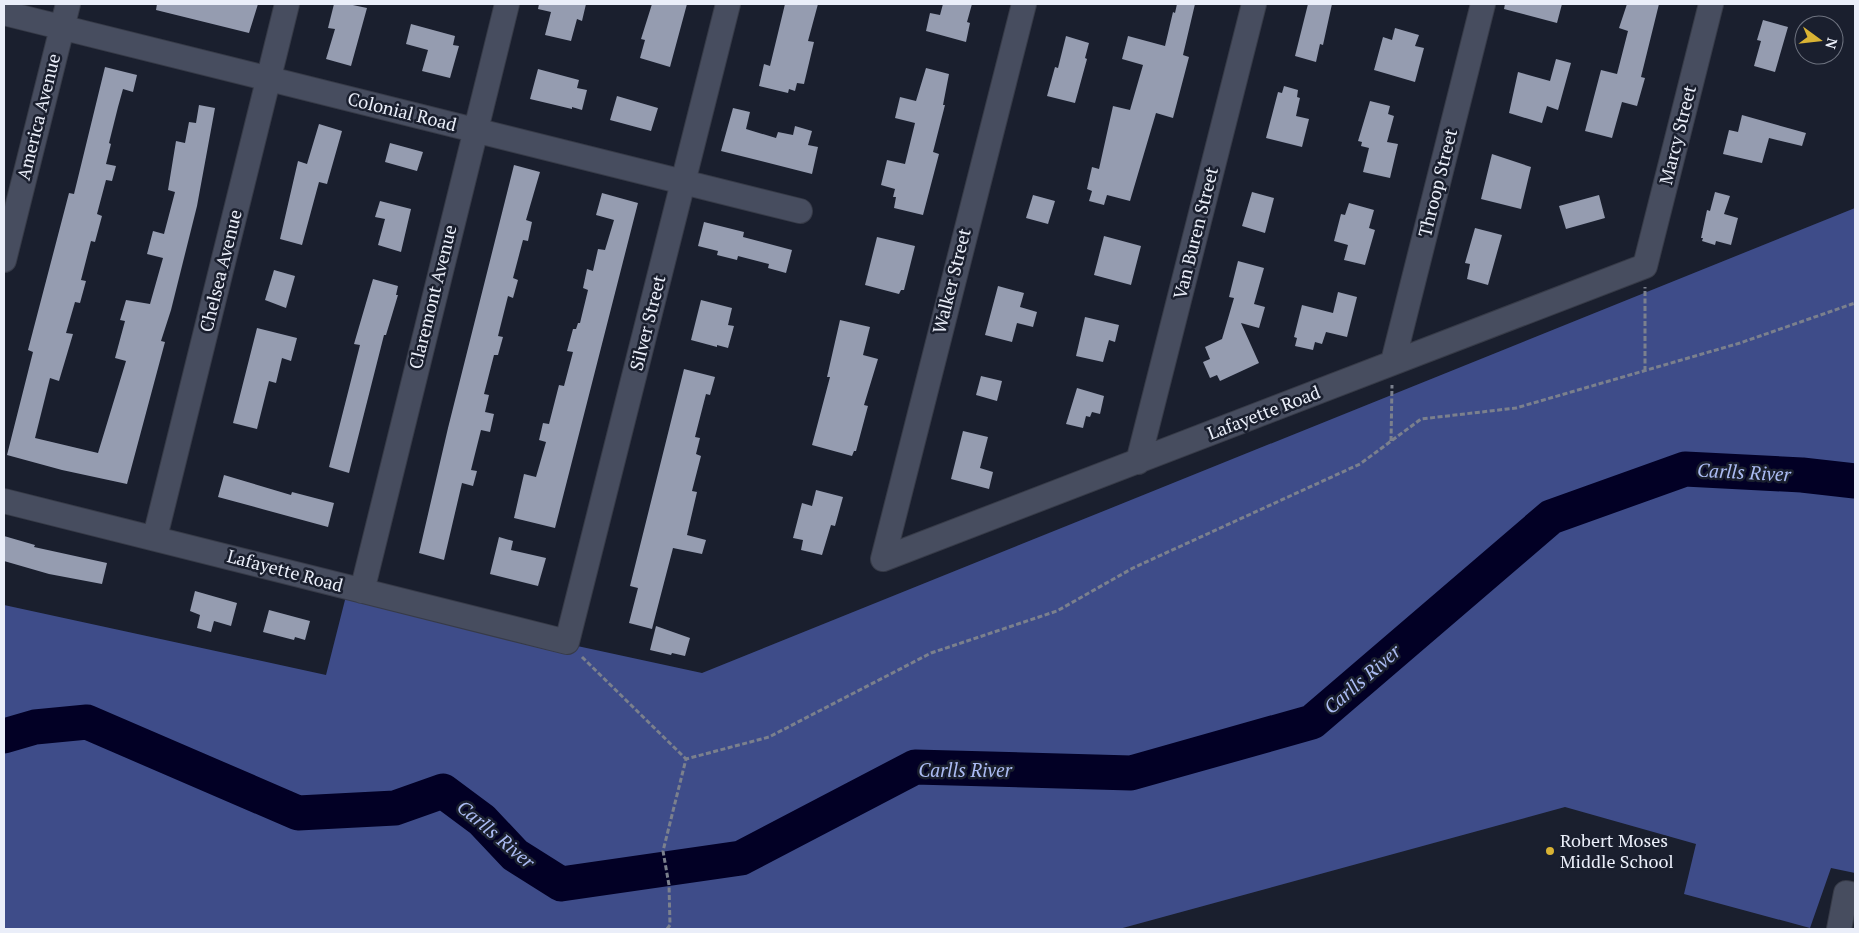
<svg xmlns="http://www.w3.org/2000/svg" width="1859" height="933" font-family="'PT Serif',serif">
  <style>
    .forest { fill: #3e4c89 }
    .lines { fill: none; stroke-linecap: round; stroke-linejoin: round }
    .river { stroke: #020025; stroke-width: 35 }
    .building { fill: #959cb0 }
    .minor-casing { stroke: #373b48; stroke-width: 26 }
    .path { stroke: #7b808d; stroke-width: 3; stroke-dasharray: 5 2.5; stroke-linecap: butt }
    .minor { stroke: #474d5f; stroke-width: 24 }
    .poi-dot { fill: #d9b334; stroke: #1a1f2e; stroke-width: 2 }
    .labels { text-anchor: middle; stroke-width: 5; stroke-linejoin: round; paint-order: stroke }
    .street-label { font-size: 18px; fill: #eaeef9; stroke: #1a1f2e }
    .poi-label { font-size: 18px; fill: #eaeef9; stroke: #1a1f2e; text-anchor: start }
    .water-label { font-size: 19px; font-style: italic; fill: #abbbf2; stroke: #1a1f2e }
  </style>
  <rect width="100%" height="100%" fill="#1a1f2e"/>
  <!-- forest -->
  <path class="forest" d="M 1855,208 L 1855,873 L 1831,868 L 1810,928 L 1684,894 L 1696,844 L 1565,807 L 1119,929 L 4,929 L 4,605 L 326,675 L 346,596 L 702,673 Z"/>
  <g class="lines">
    <!-- river -->
    <path class="river" d="M 4,736 L 35,727 L 87,722 L 298,813 L 395,808 L 443,791 L 482,820 L 515,855 L 561,884 L 741,858 L 915,767 L 1131,773 L 1312,722 L 1551,517 L 1685,469 L 1802,475 L 1855,481"/>
  </g>
  <!-- building -->
  <path class="building" d="M 157,4 L 258,4 L 249,33 L 156,10 Z
    M 334,4 L 348,4 L 367,8 L 351,66 L 326,59 L 335,29 L 328,28 Z
    M 539,4 L 586,4 L 582,21 L 577,19 L 571,41 L 545,35 L 551,12 L 538,9 Z
    M 652,4 L 687,4 L 670,67 L 640,58 L 645,40 L 641,39 Z
    M 785,4 L 818,4 L 808,41 L 814,42 L 804,84 L 797,83 L 795,91 L 789,89 L 788,93 L 759,86 L 764,64 L 770,66 Z
    M 943,4 L 972,4 L 967,22 L 970,23 L 966,42 L 926,31 L 930,13 L 940,15 Z
    M 1177,4 L 1195,4 L 1183,55 L 1189,57 L 1173,118 L 1156,113 L 1130,201 L 1107,195 L 1104,205 L 1089,201 L 1092,191 L 1087,189 L 1092,167 L 1099,169 L 1113,106 L 1130,110 L 1143,65 L 1122,59 L 1128,36 L 1165,46 L 1173,12 L 1175,13 Z
    M 1308,4 L 1332,4 L 1323,45 L 1320,44 L 1316,62 L 1295,56 Z
    M 1505,4 L 1562,4 L 1557,23 L 1504,9 Z
    M 1627,4 L 1659,4 L 1641,77 L 1645,78 L 1637,106 L 1622,102 L 1612,138 L 1585,131 L 1601,70 L 1617,74 L 1628,31 L 1619,28 Z
    M 1763,20 L 1788,27 L 1775,72 L 1754,66 L 1761,41 L 1757,40 Z
    M 411,24 L 455,36 L 453,45 L 459,46 L 450,78 L 422,71 L 428,50 L 406,44 Z
    M 1395,28 L 1419,35 L 1415,46 L 1424,48 L 1415,82 L 1374,70 L 1383,37 L 1392,40 Z
    M 1066,36 L 1089,43 L 1085,58 L 1087,59 L 1075,103 L 1047,96 L 1055,67 L 1058,68 Z
    M 1556,59 L 1571,63 L 1558,110 L 1547,106 L 1542,123 L 1509,113 L 1518,72 L 1550,81 Z
    M 105,67 L 137,75 L 133,92 L 123,89 L 118,107 L 109,143 L 111,144 L 106,164 L 116,166 L 112,181 L 106,180 L 97,214 L 102,216 L 95,242 L 91,241 L 81,280 L 86,281 L 80,303 L 75,302 L 66,333 L 73,334 L 59,381 L 50,378 L 35,438 L 98,453 L 126,361 L 115,358 L 125,321 L 120,320 L 126,300 L 150,304 L 163,258 L 147,254 L 153,231 L 164,234 L 175,192 L 168,190 L 176,141 L 185,143 L 189,122 L 196,123 L 199,105 L 215,108 L 197,206 L 171,310 L 161,341 L 165,342 L 127,484 L 62,470 L 7,455 L 33,352 L 28,350 L 69,193 L 74,194 Z
    M 926,68 L 949,74 L 943,105 L 945,105 L 933,152 L 939,154 L 923,215 L 894,208 L 896,197 L 893,197 L 895,189 L 881,185 L 887,160 L 905,164 L 915,123 L 895,118 L 900,97 L 916,101 Z
    M 538,69 L 579,80 L 577,88 L 587,90 L 582,110 L 572,107 L 572,109 L 530,99 Z
    M 1284,86 L 1298,90 L 1297,97 L 1300,98 L 1296,116 L 1309,119 L 1302,147 L 1266,138 L 1278,92 L 1282,93 Z
    M 617,96 L 658,108 L 651,131 L 610,120 Z
    M 1370,101 L 1390,106 L 1388,114 L 1394,116 L 1387,142 L 1398,144 L 1390,178 L 1363,172 L 1369,148 L 1361,146 L 1362,142 L 1358,141 Z
    M 733,108 L 750,112 L 746,129 L 776,138 L 778,132 L 793,135 L 795,126 L 812,131 L 808,145 L 818,147 L 812,174 L 721,151 Z
    M 1742,115 L 1806,133 L 1802,146 L 1769,138 L 1762,163 L 1723,154 L 1729,130 L 1738,132 Z
    M 319,124 L 342,131 L 327,184 L 319,182 L 302,245 L 280,239 L 298,161 L 307,164 Z
    M 390,143 L 423,152 L 417,171 L 385,162 Z
    M 1492,154 L 1531,167 L 1521,209 L 1481,199 Z
    M 514,165 L 540,172 L 526,220 L 532,222 L 528,241 L 523,240 L 513,278 L 518,280 L 513,298 L 508,296 L 498,336 L 503,337 L 498,355 L 494,355 L 484,394 L 489,395 L 485,412 L 494,414 L 490,432 L 481,430 L 471,470 L 477,471 L 473,486 L 462,483 L 444,560 L 419,553 L 448,428 Z
    M 1252,192 L 1274,198 L 1265,233 L 1242,226 Z
    M 1715,192 L 1730,196 L 1724,214 L 1738,218 L 1731,245 L 1716,241 L 1715,245 L 1702,241 L 1703,238 L 1701,238 L 1707,210 L 1710,211 Z
    M 602,193 L 638,203 L 555,528 L 514,518 L 524,474 L 536,477 L 546,442 L 539,440 L 543,423 L 549,424 L 559,385 L 564,386 L 573,352 L 567,351 L 573,329 L 576,329 L 578,323 L 580,323 L 588,290 L 583,288 L 587,269 L 593,271 L 598,249 L 605,250 L 614,220 L 596,215 Z
    M 1033,195 L 1055,201 L 1048,224 L 1026,218 Z
    M 1599,195 L 1605,218 L 1566,229 L 1559,206 Z
    M 380,201 L 411,209 L 401,252 L 378,245 L 385,219 L 375,217 Z
    M 1349,203 L 1374,210 L 1369,228 L 1375,230 L 1365,265 L 1344,260 L 1348,245 L 1334,241 L 1341,214 L 1345,215 Z
    M 704,222 L 744,232 L 743,237 L 792,250 L 786,273 L 768,268 L 769,264 L 738,256 L 737,260 L 717,255 L 718,251 L 698,246 Z
    M 1475,228 L 1502,235 L 1488,285 L 1467,279 L 1470,264 L 1465,263 Z
    M 1104,236 L 1141,246 L 1131,285 L 1094,275 Z
    M 877,237 L 915,246 L 904,290 L 901,290 L 899,294 L 865,285 Z
    M 1238,261 L 1264,268 L 1254,304 L 1265,307 L 1259,328 L 1241,323 L 1259,363 L 1220,381 L 1217,375 L 1210,378 L 1203,362 L 1210,359 L 1205,347 L 1222,339 L 1234,298 L 1229,297 Z
    M 274,270 L 295,276 L 286,308 L 265,300 Z
    M 373,279 L 398,286 L 396,295 L 398,295 L 386,335 L 384,335 L 349,473 L 329,467 L 360,345 L 354,344 Z
    M 998,286 L 1024,293 L 1020,307 L 1037,312 L 1033,327 L 1017,323 L 1012,342 L 985,335 Z
    M 1338,292 L 1357,297 L 1347,337 L 1326,332 L 1322,344 L 1315,342 L 1313,350 L 1295,346 L 1297,338 L 1294,337 L 1302,305 L 1333,313 Z
    M 701,300 L 732,308 L 728,325 L 734,326 L 728,348 L 717,345 L 717,347 L 691,340 Z
    M 1085,317 L 1119,325 L 1115,342 L 1109,340 L 1103,362 L 1076,356 Z
    M 840,320 L 870,327 L 863,355 L 878,359 L 864,405 L 868,406 L 856,451 L 854,451 L 852,456 L 812,445 L 830,377 L 827,377 Z
    M 257,328 L 297,338 L 291,361 L 282,358 L 276,383 L 269,381 L 257,429 L 233,423 Z
    M 684,369 L 715,377 L 710,395 L 706,394 L 695,437 L 700,438 L 696,454 L 701,456 L 692,491 L 697,492 L 687,535 L 706,540 L 702,554 L 673,548 L 652,629 L 629,623 L 638,588 L 630,586 Z
    M 981,376 L 1002,381 L 997,401 L 976,395 Z
    M 1077,388 L 1104,396 L 1100,414 L 1092,412 L 1090,417 L 1086,416 L 1083,428 L 1066,424 Z
    M 963,431 L 988,437 L 980,468 L 993,472 L 989,489 L 951,479 Z
    M 224,475 L 291,495 L 292,492 L 334,503 L 328,527 L 218,497 Z
    M 816,490 L 843,497 L 835,526 L 831,525 L 822,555 L 801,550 L 803,540 L 793,538 L 802,503 L 812,506 Z
    M 4,536 L 35,545 L 34,547 L 107,563 L 102,584 L 49,574 L 4,561 Z
    M 499,537 L 513,541 L 511,550 L 546,558 L 538,586 L 490,574 Z
    M 195,591 L 237,603 L 231,626 L 214,621 L 211,632 L 197,628 L 200,615 L 190,611 Z
    M 269,610 L 310,621 L 305,640 L 295,637 L 294,640 L 263,632 Z
    M 656,626 L 690,638 L 685,656 L 672,653 L 671,655 L 650,650 Z"/>
  <g class="lines">
    <!-- minor casing -->
    <g class="minor-casing">
      <path id="minor" d="M 4,13 L 800,211
        M 4,260 L 68,4
        M 1393,362 L 1483,4
        M 1138,462 L 1254,4
        M 4,501 L 567,642 L 728,4
        M 155,537 L 287,4
        M 883,559 L 1645,266 L 1711,4
        M 883,559 L 1024,4
        M 362,591 L 507,4
        M 1839,929 L 1846,893 L 1855,895"/>
    </g>
    <!-- path -->
    <path class="path" d="M 1645,371 L 1645,287
      M 1391,441 L 1392,385
      M 582,657 L 686,759
      M 667,929 L 670,925 L 669,885 L 663,851 L 686,759 L 769,737 L 931,653 L 1057,611 L 1133,568 L 1360,464 L 1421,419 L 1516,408 L 1740,343 L 1855,303"/>
    <!-- minor -->
    <use href="#minor" class="minor"/>
  </g>
  <!-- markers -->
  <circle class="poi-dot" cx="1550" cy="851" r="5"/>
  <g class="labels">
    <!-- street labels -->
    <g class="street-label">
      <text transform="translate(402 112) rotate(14)" y="6">Colonial Road</text>
      <text transform="translate(39 117) rotate(-76)" y="6">America Avenue</text>
      <text transform="translate(1678 135) rotate(-76)" y="6">Marcy Street</text>
      <text transform="translate(1438 183) rotate(-76)" y="6">Throop Street</text>
      <text transform="translate(1196 233) rotate(-76)" y="6">Van Buren Street</text>
      <text transform="translate(221 271) rotate(-76)" y="6">Chelsea Avenue</text>
      <text transform="translate(952 281) rotate(-76)" y="6">Walker Street</text>
      <text transform="translate(433 297) rotate(-76)" y="6">Claremont Avenue</text>
      <text transform="translate(648 323) rotate(-76)" y="6">Silver Street</text>
      <text transform="translate(1264 413) rotate(-21)" y="6">Lafayette Road</text>
      <text transform="translate(285 571) rotate(15)" y="6">Lafayette Road</text>
    </g>
    <!-- poi labels -->
    <g class="poi-label">
      <text x="1560" y="847">Robert Moses<tspan x="1560" dy="21">Middle School</tspan></text>
    </g>
    <!-- water labels -->
    <g class="water-label">
      <text transform="translate(1744 472) rotate(3)" y="7">Carlls River</text>
      <text transform="translate(1362 679) rotate(-41)" y="7">Carlls River</text>
      <text x="965" y="777">Carlls River</text>
      <text transform="translate(496 834) rotate(40)" y="7">Carlls River</text>
    </g>
  </g>
  <!-- border -->
  <rect width="1859" height="933" fill="none" stroke="#eaeef9" stroke-width="10"/>
  <!-- north arrow -->
  <g transform="translate(1819 40) rotate(105)"><circle r="24" fill="#1a1f2e" stroke="#6d727f"/>
  <path d="M0-4L9 19L0 12L-9 19Z" fill="#d9b334"/>
  <text y="-8" font-size="14" font-weight="bold" text-anchor="middle" fill="#eaeef9">N</text>
  </g>
</svg>
